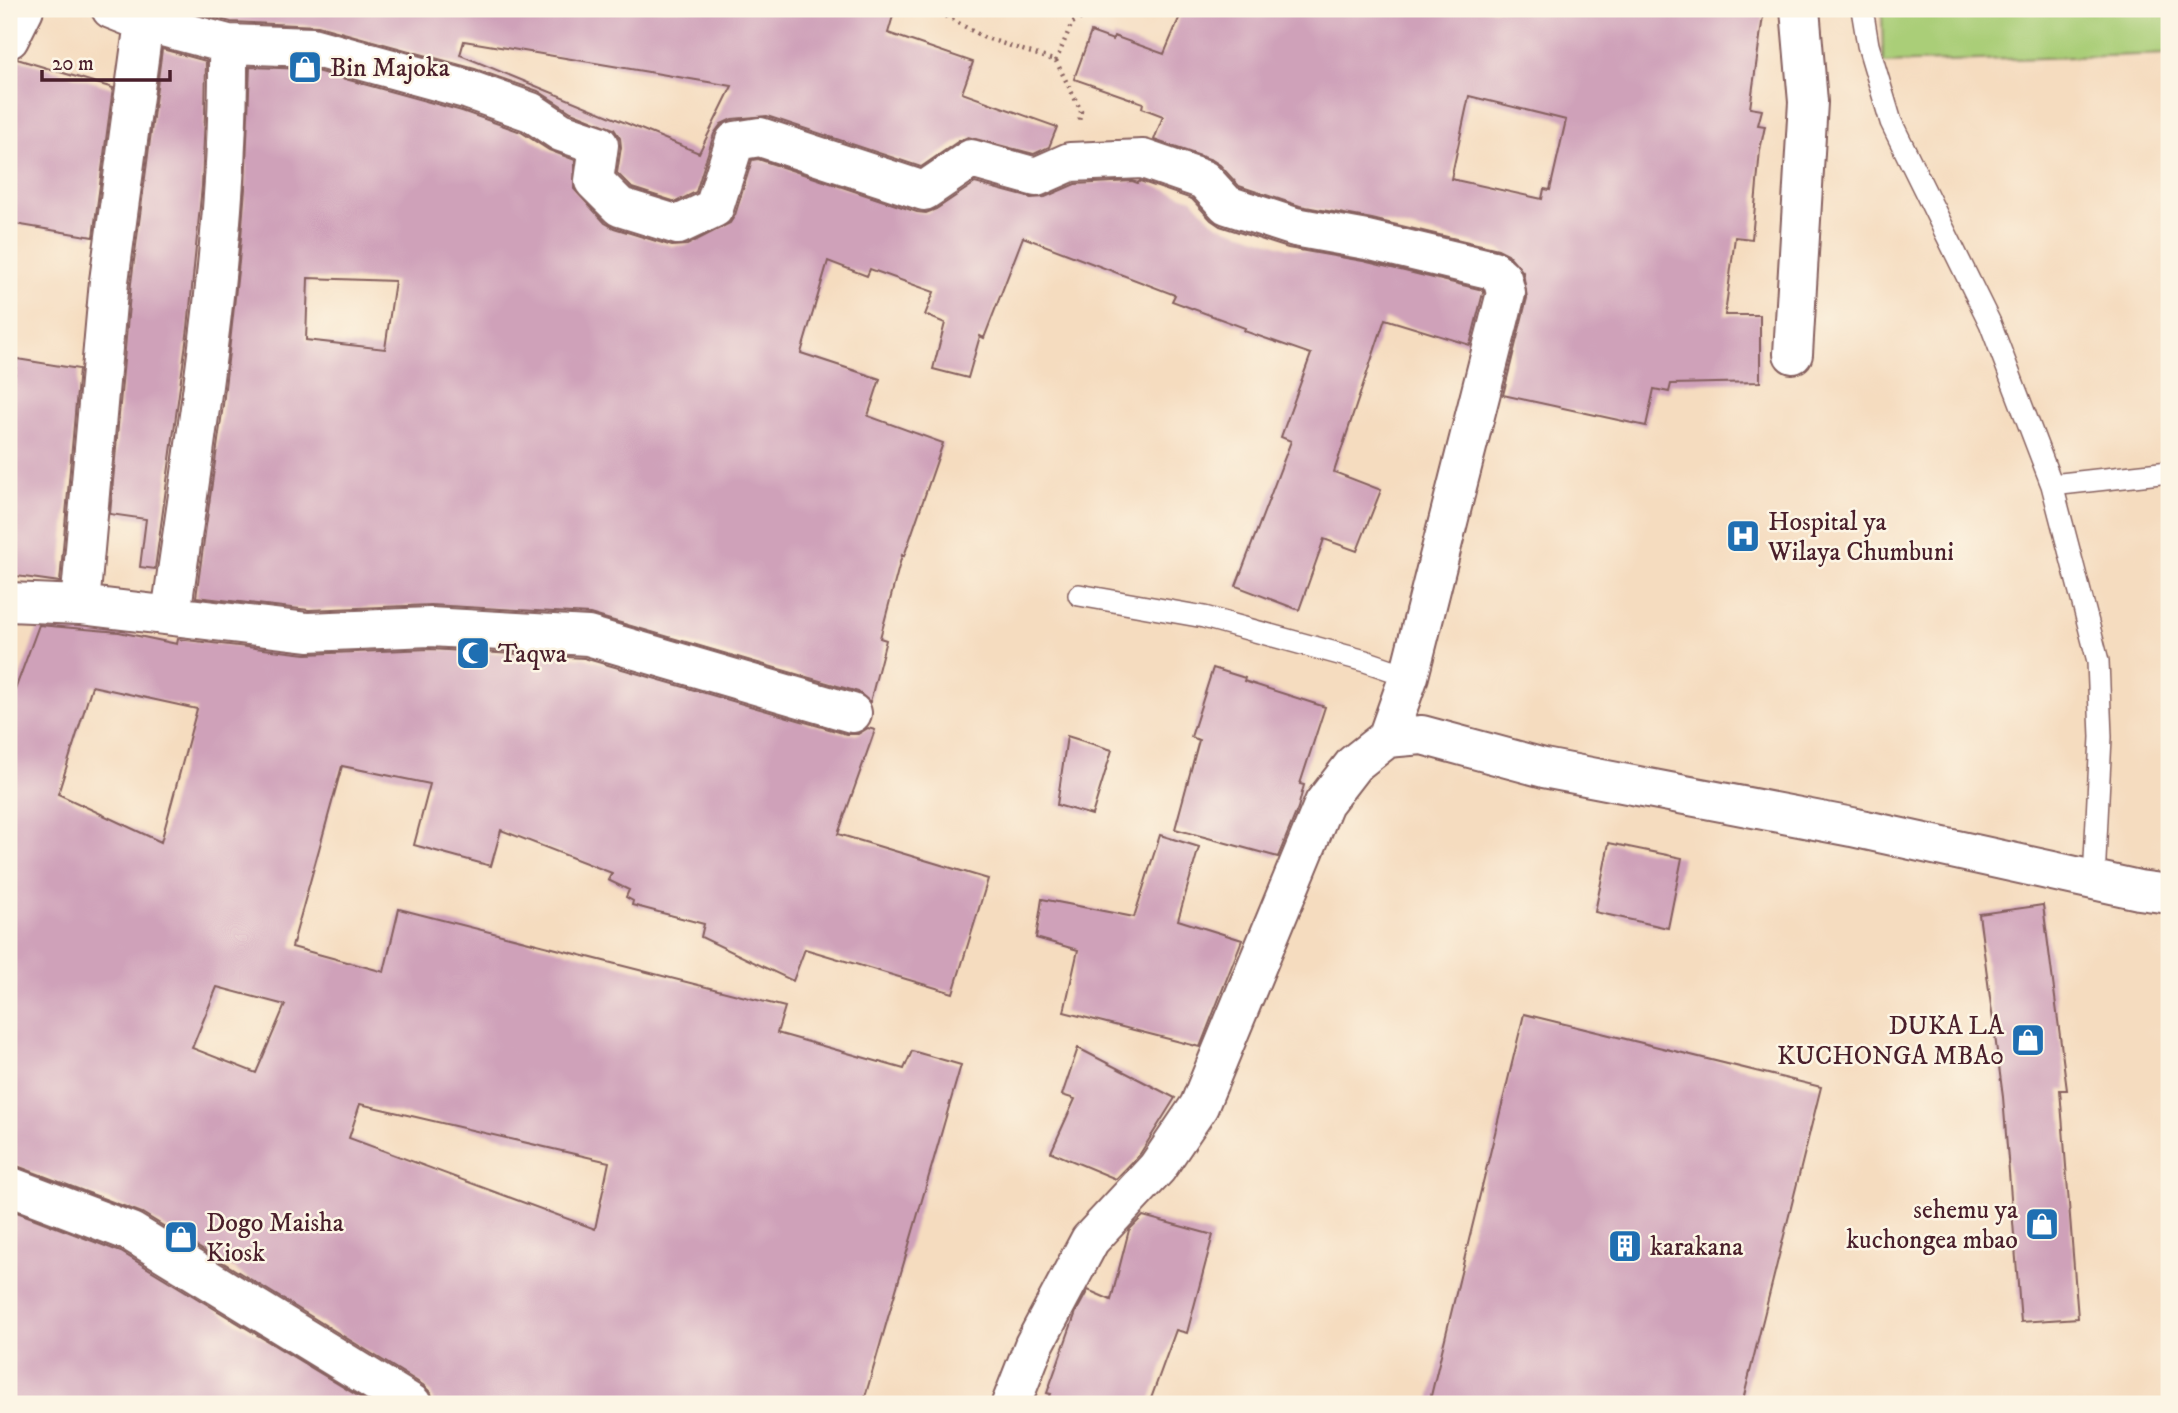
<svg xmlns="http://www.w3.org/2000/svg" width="2178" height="1413" font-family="'IM FELL DW Pica',serif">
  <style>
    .green { fill: #aace78; stroke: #7a7652; stroke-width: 2 }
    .building { fill: #cfa1b9; fill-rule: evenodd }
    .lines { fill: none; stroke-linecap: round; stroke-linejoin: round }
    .service-casing { stroke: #86615f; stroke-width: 24 }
    .minor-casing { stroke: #86615f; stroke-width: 42 }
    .path { stroke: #86615f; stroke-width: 4.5; stroke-dasharray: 2 5; stroke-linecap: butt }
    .service { stroke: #fff; stroke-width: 21 }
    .minor { stroke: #fff; stroke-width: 38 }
    .labels { text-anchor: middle; stroke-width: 5; stroke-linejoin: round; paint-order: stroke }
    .poi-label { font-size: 26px; fill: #4a1f2b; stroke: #fcf5e5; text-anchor: start }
  </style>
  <rect width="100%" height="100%" fill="#fcf5e5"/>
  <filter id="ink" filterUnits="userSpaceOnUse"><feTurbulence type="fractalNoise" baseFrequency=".0143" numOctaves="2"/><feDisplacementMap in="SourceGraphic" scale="14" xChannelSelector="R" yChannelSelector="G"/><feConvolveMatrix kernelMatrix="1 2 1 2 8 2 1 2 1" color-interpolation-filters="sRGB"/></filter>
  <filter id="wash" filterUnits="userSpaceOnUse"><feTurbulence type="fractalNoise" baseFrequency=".00686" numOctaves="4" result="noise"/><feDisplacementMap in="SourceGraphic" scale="28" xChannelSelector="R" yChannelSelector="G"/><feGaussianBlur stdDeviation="1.57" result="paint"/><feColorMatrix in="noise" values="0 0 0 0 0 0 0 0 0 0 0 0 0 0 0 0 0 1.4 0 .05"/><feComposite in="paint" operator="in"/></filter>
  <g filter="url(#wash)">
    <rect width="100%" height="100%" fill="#f5dcbf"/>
    <!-- green -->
    <path class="green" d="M 1882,9 L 2169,9 L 2169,54 L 1883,63 Z"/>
    <g id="blocks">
      <!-- building -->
      <path class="building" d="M 180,9 L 895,9 L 888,33 L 973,62 L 962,93 L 1057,127 L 1049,147 L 1034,154 L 968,137 L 959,141 L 921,167 L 767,116 L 732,119 L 721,124 L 714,134 L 696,192 L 676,202 L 632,188 L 617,173 L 621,147 L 620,138 L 614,129 L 571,112 L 538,91 L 475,69 L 318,26 L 231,22 ZM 464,41 L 732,86 L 699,153 L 460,55 Z
        M 1183,9 L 1764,9 L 1750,108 L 1762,110 L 1758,125 L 1765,126 L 1760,150 L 1752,239 L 1735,237 L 1725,315 L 1760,315 L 1760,382 L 1671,384 L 1669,392 L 1654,389 L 1646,426 L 1503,395 L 1527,298 L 1523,272 L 1508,254 L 1498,249 L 1372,219 L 1300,206 L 1239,186 L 1220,165 L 1212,160 L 1154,140 L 1163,116 L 1142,108 L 1143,103 L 1074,79 L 1091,32 L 1113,40 L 1114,36 L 1164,54 ZM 1469,96 L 1566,120 L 1550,190 L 1544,189 L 1542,199 L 1451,179 Z
        M 162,49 L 206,61 L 205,115 L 202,186 L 188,328 L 155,569 L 140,567 L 146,519 L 110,514 L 131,283 Z
        M 17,59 L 113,88 L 93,237 L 9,223 L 9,76 L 14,60 Z
        M 250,67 L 309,69 L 462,111 L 521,132 L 549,150 L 575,160 L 574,189 L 605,223 L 614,228 L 672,246 L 687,245 L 730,223 L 735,215 L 752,160 L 758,159 L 917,212 L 926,213 L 936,209 L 975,183 L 1031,198 L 1045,197 L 1075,184 L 1132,181 L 1138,183 L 1140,181 L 1192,199 L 1211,220 L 1220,226 L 1288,248 L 1363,261 L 1483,290 L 1483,293 L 1470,345 L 1385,319 L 1334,472 L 1381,490 L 1357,551 L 1324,539 L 1299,610 L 1236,586 L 1291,441 L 1281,437 L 1311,354 L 1244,331 L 1245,328 L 1172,301 L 1175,295 L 1023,237 L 984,338 L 980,336 L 968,378 L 933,369 L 945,323 L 925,315 L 934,292 L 870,269 L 867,276 L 828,261 L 801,353 L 880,379 L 868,416 L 943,443 L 904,556 L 902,555 L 880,638 L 886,640 L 870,702 L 858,692 L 590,614 L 431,605 L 309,610 L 196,597 L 223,405 L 239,262 L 245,189 ZM 308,278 L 395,281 L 385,349 L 306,340 Z
        M 17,359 L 79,369 L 60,582 L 9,575 L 9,405 Z
        M 39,625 L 119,632 L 177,644 L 178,639 L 306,654 L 430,649 L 584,658 L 846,734 L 858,734 L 868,728 L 875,730 L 838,834 L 988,879 L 953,993 L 805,949 L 793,981 L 701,937 L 704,924 L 632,905 L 633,901 L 626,897 L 629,890 L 608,880 L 612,873 L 501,830 L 491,866 L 414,845 L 430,784 L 342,766 L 292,947 L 384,972 L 399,909 L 785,1007 L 777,1033 L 904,1069 L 912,1051 L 961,1065 L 863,1404 L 434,1404 L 431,1393 L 423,1385 L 142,1213 L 17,1166 L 9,1165 L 9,706 ZM 92,686 L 197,709 L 161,842 L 58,794 ZM 217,987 L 285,1005 L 256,1073 L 192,1048 ZM 360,1104 L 609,1162 L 595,1229 L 349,1138 Z
        M 1213,668 L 1245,678 L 1244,681 L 1325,707 L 1300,784 L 1304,785 L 1298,808 L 1278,857 L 1175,829 L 1199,740 L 1191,737 Z
        M 1067,736 L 1112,750 L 1092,815 L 1057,805 Z
        M 1160,835 L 1199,847 L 1178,920 L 1242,940 L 1200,1047 L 1064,1012 L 1078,950 L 1036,938 L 1042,899 L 1134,917 Z
        M 1609,843 L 1682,858 L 1668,928 L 1595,912 Z
        M 2043,905 L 2067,1090 L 2060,1090 L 2078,1318 L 2021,1322 L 2003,1097 L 1979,914 Z
        M 1524,1014 L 1821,1087 L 1742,1404 L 1429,1404 Z
        M 1078,1048 L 1175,1098 L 1140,1154 L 1116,1179 L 1051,1152 L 1075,1099 L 1062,1095 Z
        M 9,1209 L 121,1252 L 371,1404 L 9,1404 Z
        M 1143,1216 L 1213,1235 L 1187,1333 L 1176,1330 L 1149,1404 L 1046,1404 L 1051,1394 L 1047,1393 L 1076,1312 L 1088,1290 L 1111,1300 L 1129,1230 Z"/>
    </g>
  </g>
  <g filter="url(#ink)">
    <use href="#blocks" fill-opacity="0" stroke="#86615f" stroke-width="2"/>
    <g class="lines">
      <!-- service casing -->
      <g class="service-casing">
        <path id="service" d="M 1862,9 L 1868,45 L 1891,122 L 1990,323 L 2052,485 L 2098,661 L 2101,737 L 2094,880
          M 2052,485 L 2169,472
          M 1079,595 L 1204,617 L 1365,661 L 1409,676"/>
      </g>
      <!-- minor casing -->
      <g class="minor-casing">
        <path id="minor" d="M 111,9 L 144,22 L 228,44 L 312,47 L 469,90 L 531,112 L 561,132 L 599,145 L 594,181 L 620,207 L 678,225 L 714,208 L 735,141 L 760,137 L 924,191 L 971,159 L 1036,177 L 1070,162 L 1143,159 L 1204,180 L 1227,205 L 1295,227 L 1367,240 L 1493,270 L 1502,278 L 1506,293 L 1409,676 L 1387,738
          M 9,39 L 24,9
          M 1793,354 L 1808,102 L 1800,9
          M 9,602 L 80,605 L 308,632 L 430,627 L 588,636 L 852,713
          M 80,605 L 109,281 L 144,22
          M 171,615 C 197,426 230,236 228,44
          M 9,1186 L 131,1232 L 412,1404
          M 1011,1404 L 1034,1345 L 1090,1240 L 1157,1168 L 1199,1106 L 1324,803 L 1354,764 L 1387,738 L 1422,735 L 1544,768 L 1852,827 L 2139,890 L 2169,894"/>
      </g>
      <!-- path -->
      <path class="path" d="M 934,9 L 983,37 L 1056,61 L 1081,111 L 1079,121
        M 1056,61 L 1072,23 L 1100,9"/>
      <!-- service -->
      <use href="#service" class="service"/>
      <!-- minor -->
      <use href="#minor" class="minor"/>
    </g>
  </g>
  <!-- icons -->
  <defs>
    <g id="shop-square" transform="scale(1.75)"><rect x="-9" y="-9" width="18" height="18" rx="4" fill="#1f6fb2" stroke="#fcf5e5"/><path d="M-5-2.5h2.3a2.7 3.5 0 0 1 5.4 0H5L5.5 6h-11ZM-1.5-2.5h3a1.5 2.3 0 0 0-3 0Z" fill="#fff"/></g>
    <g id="hospital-square" transform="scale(1.75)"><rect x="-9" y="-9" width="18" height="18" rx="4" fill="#1f6fb2" stroke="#fcf5e5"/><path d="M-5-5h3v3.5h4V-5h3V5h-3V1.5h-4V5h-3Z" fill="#fff"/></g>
    <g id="mosque-square" transform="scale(1.75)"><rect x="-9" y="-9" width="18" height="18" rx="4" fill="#1f6fb2" stroke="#fcf5e5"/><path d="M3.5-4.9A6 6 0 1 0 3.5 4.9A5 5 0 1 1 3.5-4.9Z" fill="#fff"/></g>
    <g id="building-square" transform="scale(1.75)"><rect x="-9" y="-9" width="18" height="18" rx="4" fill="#1f6fb2" stroke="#fcf5e5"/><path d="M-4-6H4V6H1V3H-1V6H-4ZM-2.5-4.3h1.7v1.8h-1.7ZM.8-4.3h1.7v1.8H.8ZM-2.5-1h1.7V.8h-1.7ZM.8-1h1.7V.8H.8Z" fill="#fff"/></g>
  </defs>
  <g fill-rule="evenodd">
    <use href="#shop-square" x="305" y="67"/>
    <use href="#hospital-square" x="1743" y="536"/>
    <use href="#mosque-square" x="473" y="653"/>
    <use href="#shop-square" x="2028" y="1040"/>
    <use href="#shop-square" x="2042" y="1224"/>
    <use href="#shop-square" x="181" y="1237"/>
    <use href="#building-square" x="1625" y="1246"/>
  </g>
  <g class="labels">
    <!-- poi labels -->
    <g class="poi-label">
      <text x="330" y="76">Bin Majoka</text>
      <text x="1768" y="530">Hospital ya<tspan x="1768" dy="30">Wilaya Chumbuni</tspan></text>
      <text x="498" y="662">Taqwa</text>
      <text x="2004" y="1034" text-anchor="end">DUKA LA<tspan x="2004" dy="30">KUCHONGA MBA0</tspan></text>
      <text x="2018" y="1218" text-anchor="end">sehemu ya<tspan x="2018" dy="30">kuchongea mbao</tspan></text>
      <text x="206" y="1231">Dogo Maisha<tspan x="206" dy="30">Kiosk</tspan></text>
      <text x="1650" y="1255">karakana</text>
    </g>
  </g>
  <!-- margin -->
  <rect width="2178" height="1413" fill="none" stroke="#fcf5e5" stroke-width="35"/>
  <!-- scale -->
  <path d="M42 70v10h128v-10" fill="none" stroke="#4a1f2b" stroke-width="3.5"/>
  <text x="52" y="70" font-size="21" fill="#4a1f2b" stroke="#fcf5e5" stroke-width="5" paint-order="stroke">20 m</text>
</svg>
